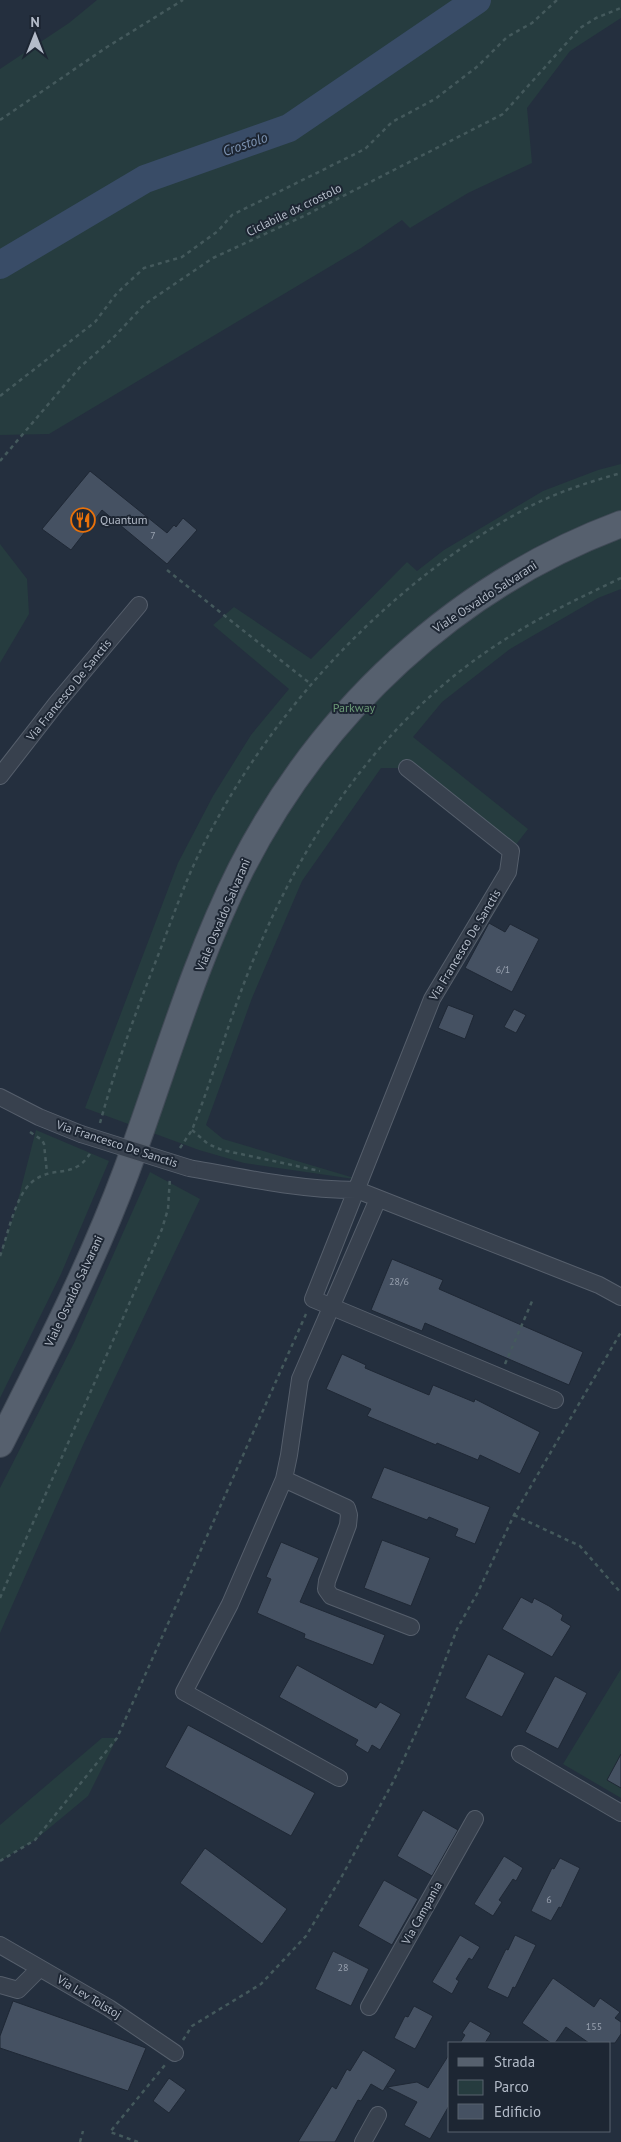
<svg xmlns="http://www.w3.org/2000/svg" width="621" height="2142" font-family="'PT Sans',sans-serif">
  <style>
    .green { fill: #263c3f }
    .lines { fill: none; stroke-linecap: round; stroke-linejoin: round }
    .river { stroke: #394c67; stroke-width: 28 }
    .building { fill: #455162; stroke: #1f2835 }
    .street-casing { stroke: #565f6c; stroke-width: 18 }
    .primary-casing { stroke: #414a57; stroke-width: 28 }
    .path { stroke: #44595c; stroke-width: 2.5; stroke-dasharray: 4 4; stroke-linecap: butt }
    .street { stroke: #38414e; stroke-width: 16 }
    .primary { stroke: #56606e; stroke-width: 26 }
    .street-bridge-casing { stroke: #565f6c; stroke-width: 18; stroke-linecap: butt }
    .street-bridge { stroke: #38414e; stroke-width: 16 }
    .labels { text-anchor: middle; stroke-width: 4; stroke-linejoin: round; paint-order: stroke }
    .number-label { font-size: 10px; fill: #98a1af }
    .street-label { font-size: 12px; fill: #b4bcc9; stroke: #1d2633 }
    .poi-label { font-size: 12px; fill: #b4bcc9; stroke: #1d2633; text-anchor: start }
    .park-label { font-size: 12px; fill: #6b9a76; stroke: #1d2633 }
    .water-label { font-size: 14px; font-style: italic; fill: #7c92b1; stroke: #1d2633 }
  </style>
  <rect width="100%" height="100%" fill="#242f3e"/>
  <!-- green -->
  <path class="green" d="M 97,0 L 621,0 L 621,18 L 570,51 L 527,108 L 532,163 L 468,193 L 410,228 L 402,220 L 361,248 L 49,434 L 0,435 L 0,69 L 69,23 Z
    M 621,464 L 621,589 L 598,598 L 510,649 L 442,702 L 413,737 L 528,829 L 511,851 L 407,768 L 381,768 L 302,881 L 252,998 L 206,1125 L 223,1139 L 361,1180 L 244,1163 L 199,1150 L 85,1108 L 178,863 L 213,796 L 251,735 L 289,689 L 213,625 L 234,607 L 311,659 L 407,562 L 417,571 L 444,550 L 543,491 L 598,470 Z
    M 0,544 L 27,579 L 29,614 L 0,663 Z
    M 36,1130 L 109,1161 L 61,1274 L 0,1398 L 0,1256 L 16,1208 Z
    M 150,1172 L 200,1199 L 83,1445 L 0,1633 L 0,1488 L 74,1343 Z
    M 621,1669 L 621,1798 L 563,1764 Z
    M 102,1738 L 117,1738 L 88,1796 L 35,1840 L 0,1861 L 0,1825 Z"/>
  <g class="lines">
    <!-- river -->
    <path class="river" d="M 0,265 L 145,179 L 289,128 L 477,0"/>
  </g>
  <!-- building -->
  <path class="building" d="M 90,471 L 167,533 L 174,525 L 176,527 L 183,518 L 197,530 L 167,564 L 102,510 L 71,550 L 42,529 Z
    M 489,923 L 505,932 L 510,924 L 539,939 L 512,992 L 465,968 Z
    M 448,1005 L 474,1015 L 465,1039 L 438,1028 Z
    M 514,1009 L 526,1015 L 516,1033 L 504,1027 Z
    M 392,1259 L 443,1280 L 439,1289 L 583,1352 L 569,1385 L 425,1323 L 422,1331 L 371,1310 Z
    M 342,1354 L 366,1365 L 365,1368 L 429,1395 L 433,1385 L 474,1402 L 475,1399 L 540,1432 L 520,1474 L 480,1455 L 478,1460 L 437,1443 L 436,1445 L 367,1416 L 371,1409 L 326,1389 Z
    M 384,1467 L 490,1507 L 475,1544 L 455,1536 L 458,1529 L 429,1517 L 427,1520 L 371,1498 Z
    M 382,1540 L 430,1558 L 411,1606 L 364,1588 Z
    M 281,1542 L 319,1558 L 300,1602 L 385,1635 L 373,1665 L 304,1638 L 305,1634 L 257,1613 L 271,1579 L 266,1577 Z
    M 521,1597 L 532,1603 L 534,1598 L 549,1606 L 563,1615 L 561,1620 L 571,1626 L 552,1657 L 502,1629 Z
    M 488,1654 L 525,1673 L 502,1717 L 465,1698 Z
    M 297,1665 L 376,1708 L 380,1702 L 401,1714 L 380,1750 L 372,1745 L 368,1753 L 355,1745 L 358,1740 L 279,1697 Z
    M 555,1676 L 587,1693 L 558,1749 L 525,1732 Z
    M 188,1725 L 315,1793 L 291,1836 L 165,1767 Z
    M 621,1754 L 621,1788 L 607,1780 Z
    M 423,1810 L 458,1830 L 432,1876 L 397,1856 Z
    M 205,1848 L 287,1909 L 262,1944 L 180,1883 Z
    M 504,1856 L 523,1868 L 516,1881 L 513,1879 L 499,1900 L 502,1902 L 493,1916 L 474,1904 Z
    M 560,1858 L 580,1868 L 561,1908 L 559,1907 L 551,1921 L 531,1911 L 552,1868 L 554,1869 Z
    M 384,1880 L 418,1899 L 392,1945 L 358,1926 Z
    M 460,1935 L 480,1947 L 472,1960 L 469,1958 L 456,1979 L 459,1981 L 452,1994 L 432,1982 Z
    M 515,1935 L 536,1945 L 515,1988 L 513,1987 L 508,1998 L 487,1988 L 506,1949 L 508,1950 Z
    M 333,1951 L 369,1969 L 351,2006 L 315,1989 Z
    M 553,1978 L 594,2007 L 600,1998 L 620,2012 L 615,2018 L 621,2022 L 621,2034 L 615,2043 L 589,2043 L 566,2027 L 555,2043 L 551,2043 L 522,2023 Z
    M 13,2001 L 146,2048 L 128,2091 L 0,2048 L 0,2036 Z
    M 414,2006 L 433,2016 L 415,2049 L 394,2038 L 405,2016 L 408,2017 Z
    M 470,2021 L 491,2033 L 485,2043 L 460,2043 L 465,2035 L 462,2033 Z
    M 363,2050 L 396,2070 L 383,2091 L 371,2084 L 361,2101 L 358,2100 L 335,2142 L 298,2142 L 332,2086 L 336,2089 L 347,2069 L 350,2071 Z
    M 450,2053 L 450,2104 L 430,2139 L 404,2125 L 417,2102 L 387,2087 L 417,2082 L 428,2088 Z
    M 169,2078 L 186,2090 L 169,2113 L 153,2101 Z"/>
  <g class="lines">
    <!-- street casing -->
    <g class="street-casing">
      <path id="street" d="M 407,768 L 511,851 L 508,872 L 432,999 L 313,1299 L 555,1400
        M 0,776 L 56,704 L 139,605
        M 0,1097 L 39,1117 L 81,1134
        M 189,1168 C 244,1178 301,1190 357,1190 L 599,1285 L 621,1297
        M 284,1479 L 347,1508 L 349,1515 L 348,1525 L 327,1581 L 326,1589 L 331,1596 L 411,1627
        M 520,1754 L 621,1813
        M 339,1778 L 184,1692 L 230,1604 L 284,1479 L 289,1455 L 300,1379 L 378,1199
        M 0,1945 L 109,2008 L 175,2053
        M 0,1985 L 18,1990 L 40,1968
        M 369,2007 L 475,1819
        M 363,2142 L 378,2115"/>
    </g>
    <!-- primary casing -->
    <g class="primary-casing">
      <path id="primary" d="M 0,1444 C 45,1355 91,1266 126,1172 C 163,1072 193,964 241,869 C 321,712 455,586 621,524"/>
    </g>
    <!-- path -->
    <path class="path" d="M 0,120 L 107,47 L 183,0
      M 0,396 L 95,322 L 117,293 L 144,268 L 182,257 L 218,231 L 232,215 L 365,149 L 392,122 L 435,99 L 478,66 L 507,37 L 532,23 L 557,0
      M 0,461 L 80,367 L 112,339 L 145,304 L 213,258 L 306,215 L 503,114 L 580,28 L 596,18 L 621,8
      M 167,570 L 312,685
      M 100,1123 C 116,1065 137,1009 159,953 C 171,922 182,890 196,860 C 264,717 387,583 527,508 C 557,492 589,482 621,473
      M 192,1130 L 208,1144 L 222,1150 L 320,1171
      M 30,1132 L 42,1140 L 44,1144 L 47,1173
      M 180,1148 L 192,1130 C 216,1070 232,1008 258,949 C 309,828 387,716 498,644 C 537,618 579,598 621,578
      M 0,1256 C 8,1235 15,1196 32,1182 C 53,1164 74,1181 91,1152
      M 505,1364 L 533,1299
      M 514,1515 L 580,1546 L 621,1593
      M 0,1598 L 162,1229 L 168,1209 L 170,1177
      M 0,1861 L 35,1840 L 117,1738 L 306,1314
      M 183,2040 L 192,2026 L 261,1984 L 306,1936 L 342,1876 L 393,1782 L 426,1711 L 457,1629 L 478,1592 L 514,1515 L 621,1332
      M 80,2142 L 83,2131
      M 138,2142 L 110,2132 L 165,2065"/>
    <!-- street -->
    <use href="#street" class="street"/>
    <!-- primary -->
    <use href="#primary" class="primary"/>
    <!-- street-bridge casing -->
    <g class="street-bridge-casing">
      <path id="street-bridge" d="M 81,1134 L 189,1168"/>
    </g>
    <!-- street-bridge -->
    <use href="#street-bridge" class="street-bridge"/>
  </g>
  <!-- icons -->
  <defs>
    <g id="restaurant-ring" transform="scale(1.25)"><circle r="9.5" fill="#1d2633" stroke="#e8710a" stroke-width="1.5"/><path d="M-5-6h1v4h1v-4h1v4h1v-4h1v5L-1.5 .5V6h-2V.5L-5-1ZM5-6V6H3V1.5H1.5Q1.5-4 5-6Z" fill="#e8710a"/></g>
  </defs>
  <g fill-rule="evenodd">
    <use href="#restaurant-ring" x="83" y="520"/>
  </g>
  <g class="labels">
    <!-- number labels -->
    <g class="number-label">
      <text x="153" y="539">7</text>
      <text x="503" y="973">6/1</text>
      <text x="399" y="1285">28/6</text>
      <text x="549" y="1903">6</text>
      <text x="343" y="1971">28</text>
      <text x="594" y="2030">155</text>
    </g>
    <!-- street labels -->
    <g class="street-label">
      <text transform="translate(294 210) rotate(-26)" y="4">Ciclabile dx crostolo</text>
      <text transform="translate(485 597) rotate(-33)" y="4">Viale Osvaldo Salvarani</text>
      <text transform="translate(69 690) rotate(-51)" y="4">Via Francesco De Sanctis</text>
      <text transform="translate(223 915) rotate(-67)" y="4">Viale Osvaldo Salvarani</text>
      <text transform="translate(465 945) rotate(-59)" y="4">Via Francesco De Sanctis</text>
      <text transform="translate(117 1144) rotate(18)" y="4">Via Francesco De Sanctis</text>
      <text transform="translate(74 1291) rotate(-65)" y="4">Viale Osvaldo Salvarani</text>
      <text transform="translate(422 1913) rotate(-61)" y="4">Via Campania</text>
      <text transform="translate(89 1997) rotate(31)" y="4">Via Lev Tolstoj</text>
    </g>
    <!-- poi labels -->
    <g class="poi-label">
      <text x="100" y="524">Quantum</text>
    </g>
    <!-- park labels -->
    <g class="park-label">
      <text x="354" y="712">Parkway</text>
    </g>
    <!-- water labels -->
    <g class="water-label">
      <text transform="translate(245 144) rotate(-19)" y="5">Crostolo</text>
    </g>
  </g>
  <!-- legend -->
  <rect x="448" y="2042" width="162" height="90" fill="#1d2633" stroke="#59626f"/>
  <rect x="458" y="2058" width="25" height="8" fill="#56606e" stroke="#59626f"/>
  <text x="494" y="2067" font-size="15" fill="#b4bcc9">Strada</text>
  <rect x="458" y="2080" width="25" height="15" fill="#263c3f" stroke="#59626f"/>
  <text x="494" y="2092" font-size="15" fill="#b4bcc9">Parco</text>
  <rect x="458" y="2104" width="25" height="15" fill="#455162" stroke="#59626f"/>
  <text x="494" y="2117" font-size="15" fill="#b4bcc9">Edificio</text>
  <!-- north arrow -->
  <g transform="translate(35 35)" stroke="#1d2633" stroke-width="4" paint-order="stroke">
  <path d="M0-4L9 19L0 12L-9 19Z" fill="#b4bcc9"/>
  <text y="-8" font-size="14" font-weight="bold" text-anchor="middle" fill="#b4bcc9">N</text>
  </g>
</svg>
